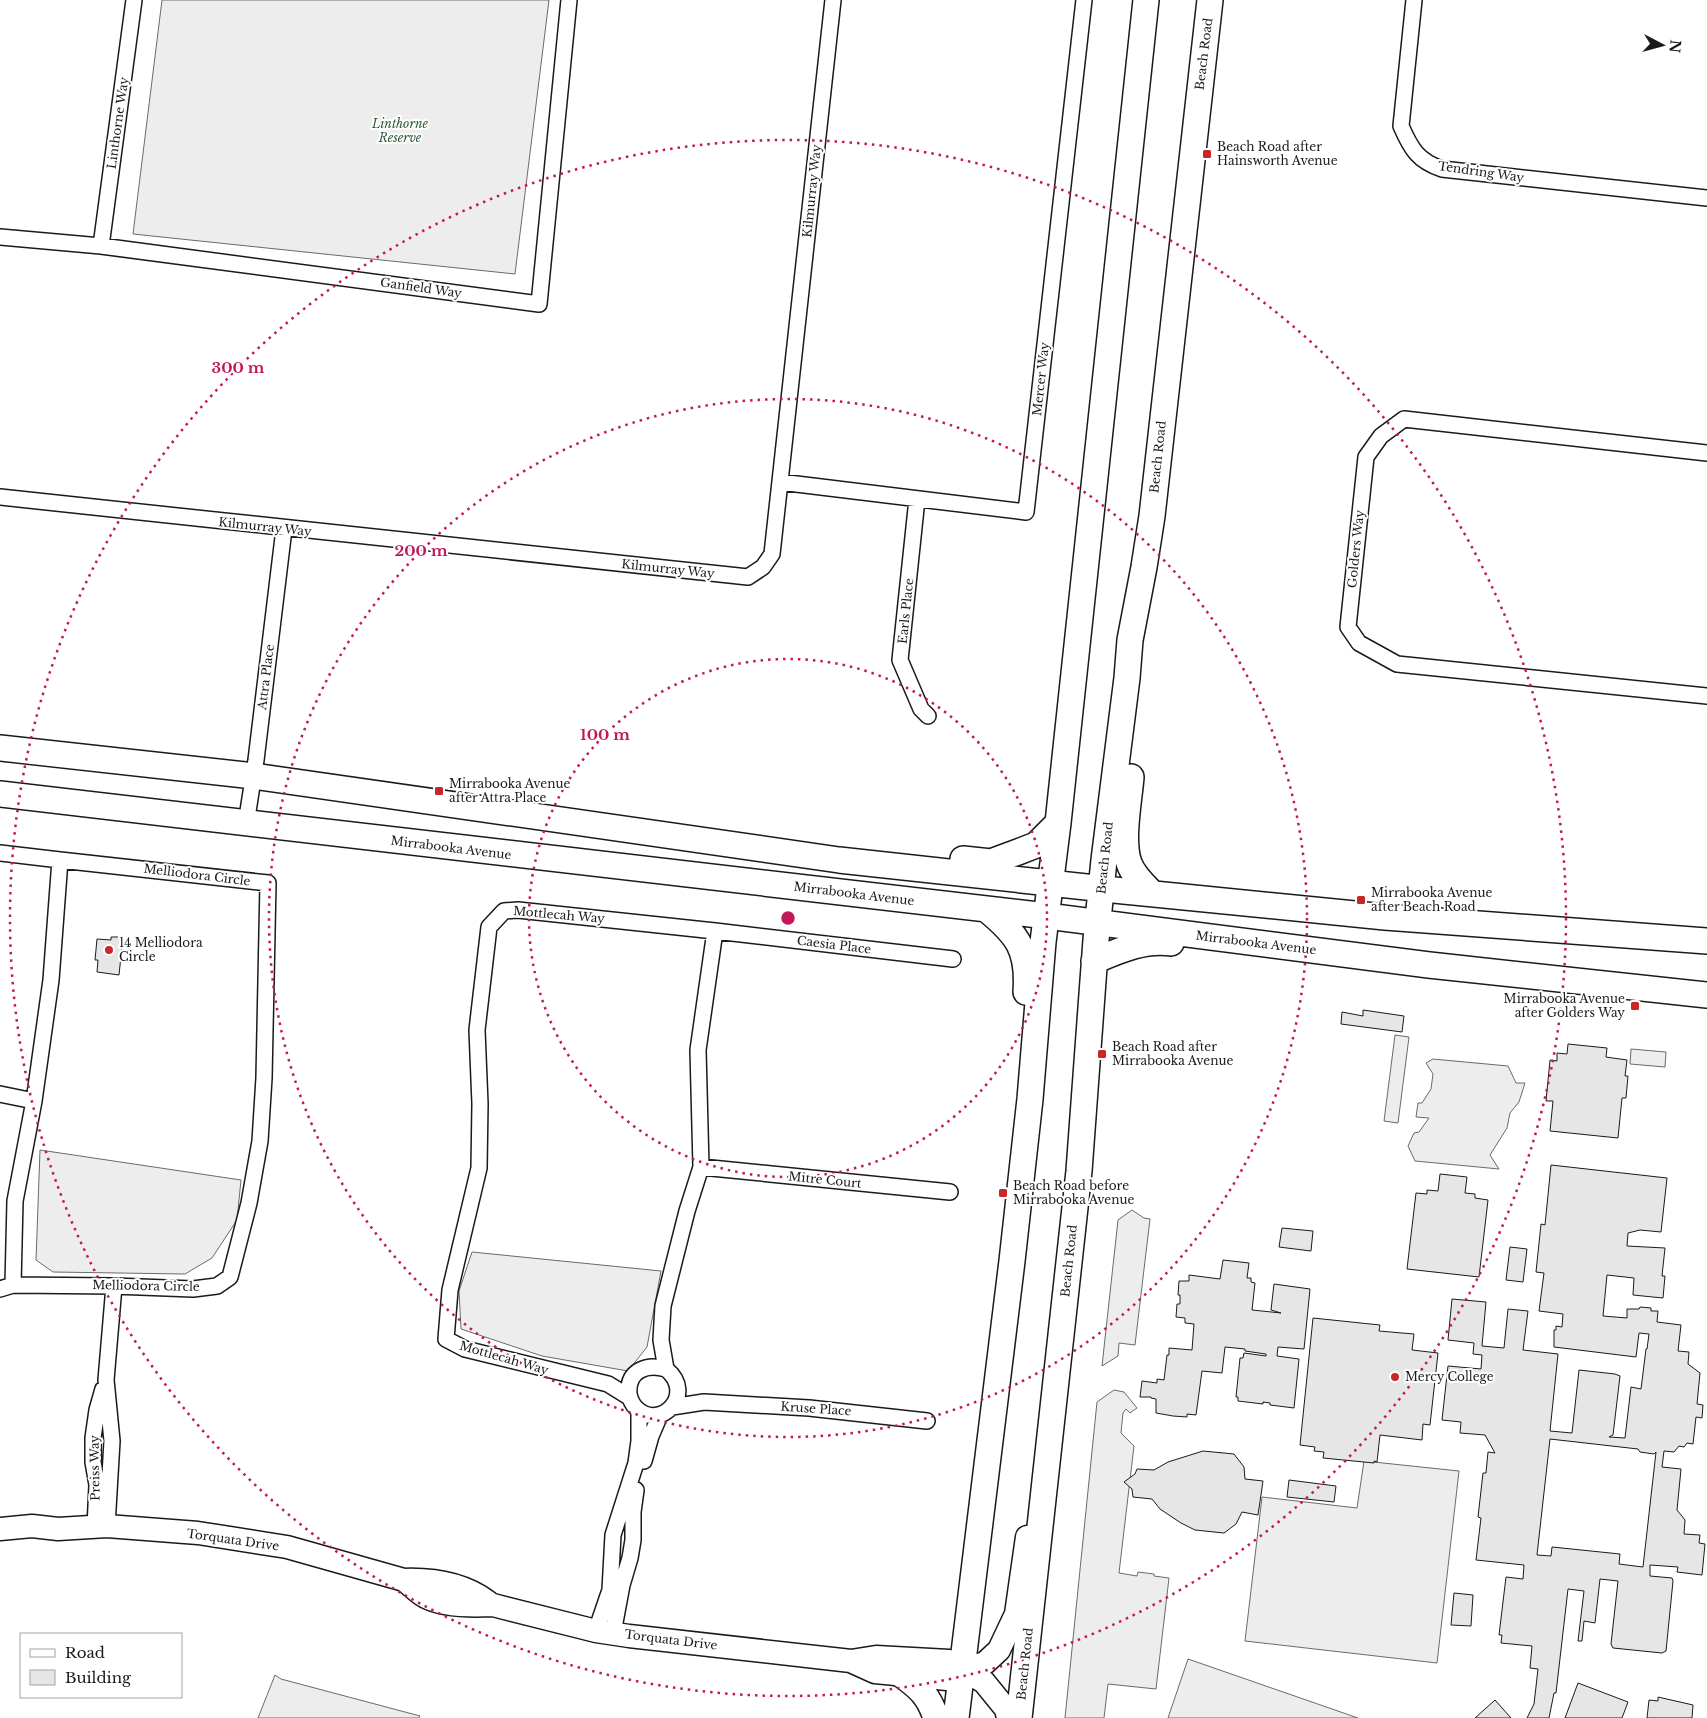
<svg xmlns="http://www.w3.org/2000/svg" width="1707" height="1718" font-family="'Libre Baskerville',serif">
  <style>
    .built { fill: #ededed; stroke: #6a6a6a }
    .building { fill: #e6e6e6; stroke: #1a1a1a; fill-rule: evenodd }
    .lines { fill: none; stroke-linecap: round; stroke-linejoin: round }
    .street-casing { stroke: #1a1a1a; stroke-width: 18 }
    .secondary-casing { stroke: #1a1a1a; stroke-width: 25 }
    .primary-casing { stroke: #1a1a1a; stroke-width: 28 }
    .street { stroke: #fff; stroke-width: 15 }
    .secondary { stroke: #fff; stroke-width: 22 }
    .primary { stroke: #fff; stroke-width: 25 }
    .ring { fill: none; stroke: #c2185b; stroke-width: 2.5; stroke-dasharray: 2.5 5 }
    .poi-dot { fill: #c62828; stroke: #fff; stroke-width: 2 }
    .labels { text-anchor: middle; stroke-width: 4; stroke-linejoin: round; paint-order: stroke }
    .street-label { font-size: 12px; fill: #1a1a1a; stroke: #fff }
    .park-label { font-size: 12px; font-style: italic; fill: #2b5a34; stroke: #fff }
    .poi-label { font-size: 12px; fill: #1a1a1a; stroke: #fff; text-anchor: start }
    .centre { fill: #c2185b; stroke: #fff; stroke-width: 2.5 }
    .ring-label { font-size: 15px; text-anchor: middle; font-weight: bold; fill: #c2185b; stroke: #fff; stroke-width: 4; stroke-linejoin: round; paint-order: stroke }
  </style>
  <rect width="100%" height="100%" fill="#fff"/>
  <!-- built -->
  <path class="built" d="M 162,0 L 549,0 L 515,274 L 133,234 Z
    M 1395,1035 L 1409,1037 L 1398,1123 L 1384,1121 Z
    M 1631,1049 L 1666,1052 L 1665,1067 L 1630,1064 Z
    M 1433,1059 L 1508,1066 L 1516,1083 L 1525,1083 L 1519,1102 L 1510,1113 L 1507,1128 L 1490,1155 L 1499,1169 L 1415,1161 L 1408,1146 L 1414,1133 L 1419,1132 L 1429,1118 L 1416,1117 L 1418,1103 L 1422,1103 L 1431,1089 L 1433,1074 L 1426,1063 Z
    M 40,1150 L 241,1180 L 237,1220 L 212,1258 L 185,1274 L 53,1272 L 36,1260 Z
    M 1132,1210 L 1144,1218 L 1150,1219 L 1135,1345 L 1119,1343 L 1118,1356 L 1102,1366 L 1118,1220 Z
    M 472,1252 L 661,1271 L 647,1347 L 628,1371 L 542,1356 L 461,1329 L 459,1291 Z
    M 1114,1390 L 1124,1392 L 1137,1408 L 1130,1413 L 1126,1409 L 1123,1413 L 1121,1433 L 1134,1446 L 1119,1573 L 1137,1576 L 1138,1572 L 1154,1574 L 1154,1576 L 1169,1578 L 1156,1689 L 1108,1684 L 1104,1718 L 1065,1718 L 1097,1402 Z
    M 1364,1461 L 1459,1471 L 1437,1663 L 1245,1641 L 1262,1497 L 1357,1508 Z
    M 1188,1659 L 1358,1718 L 1168,1718 Z
    M 275,1675 L 281,1679 L 420,1716 L 419,1718 L 258,1718 Z"/>
  <!-- building -->
  <path class="building" d="M 111,937 L 123,937 L 119,975 L 97,972 L 98,960 L 95,960 L 97,939 L 111,940 Z
    M 1363,1010 L 1404,1016 L 1402,1032 L 1341,1024 L 1342,1012 L 1363,1016 Z
    M 1568,1044 L 1607,1048 L 1606,1057 L 1627,1060 L 1625,1076 L 1628,1076 L 1626,1098 L 1622,1098 L 1618,1138 L 1550,1131 L 1553,1101 L 1546,1101 L 1550,1060 L 1557,1061 L 1557,1053 L 1567,1054 Z
    M 1551,1165 L 1667,1178 L 1661,1232 L 1640,1230 L 1628,1233 L 1627,1246 L 1665,1248 L 1662,1276 L 1665,1276 L 1663,1298 L 1633,1295 L 1634,1278 L 1607,1275 L 1603,1316 L 1627,1318 L 1627,1309 L 1639,1309 L 1640,1307 L 1651,1308 L 1651,1311 L 1658,1311 L 1657,1322 L 1681,1325 L 1678,1351 L 1689,1352 L 1688,1364 L 1700,1373 L 1697,1404 L 1703,1405 L 1702,1418 L 1696,1417 L 1693,1444 L 1687,1443 L 1684,1447 L 1679,1446 L 1674,1452 L 1664,1451 L 1662,1467 L 1681,1469 L 1677,1510 L 1685,1520 L 1684,1534 L 1700,1535 L 1699,1543 L 1705,1544 L 1702,1575 L 1677,1572 L 1678,1567 L 1650,1565 L 1650,1576 L 1672,1578 L 1673,1581 L 1666,1651 L 1662,1653 L 1613,1648 L 1611,1644 L 1618,1581 L 1600,1579 L 1595,1623 L 1584,1621 L 1582,1641 L 1578,1641 L 1584,1591 L 1568,1589 L 1556,1693 L 1554,1693 L 1549,1718 L 1527,1718 L 1534,1704 L 1538,1669 L 1530,1668 L 1532,1646 L 1501,1643 L 1502,1635 L 1499,1635 L 1506,1577 L 1523,1579 L 1524,1565 L 1476,1560 L 1481,1518 L 1478,1517 L 1483,1473 L 1486,1473 L 1488,1452 L 1495,1453 L 1485,1435 L 1460,1433 L 1461,1422 L 1442,1420 L 1448,1366 L 1481,1369 L 1482,1355 L 1473,1354 L 1474,1343 L 1448,1340 L 1452,1299 L 1486,1302 L 1482,1346 L 1504,1348 L 1508,1309 L 1528,1311 L 1523,1350 L 1558,1354 L 1550,1431 L 1572,1433 L 1579,1370 L 1615,1374 L 1620,1376 L 1613,1435 L 1609,1437 L 1625,1438 L 1631,1387 L 1641,1389 L 1646,1349 L 1647,1349 L 1649,1334 L 1639,1333 L 1636,1357 L 1554,1347 L 1554,1330 L 1556,1330 L 1556,1326 L 1562,1327 L 1563,1314 L 1539,1311 L 1544,1273 L 1536,1272 L 1541,1224 L 1545,1225 ZM 1550,1439 L 1638,1449 L 1640,1452 L 1654,1454 L 1656,1452 L 1643,1567 L 1619,1564 L 1620,1554 L 1552,1547 L 1551,1556 L 1537,1555 Z
    M 1440,1174 L 1467,1177 L 1465,1193 L 1475,1194 L 1475,1198 L 1488,1200 L 1479,1277 L 1407,1269 L 1416,1193 L 1427,1194 L 1427,1190 L 1438,1191 Z
    M 1282,1228 L 1313,1231 L 1311,1251 L 1279,1247 Z
    M 1510,1247 L 1527,1249 L 1523,1282 L 1506,1280 Z
    M 1223,1260 L 1249,1263 L 1247,1278 L 1251,1278 L 1251,1282 L 1255,1283 L 1252,1310 L 1281,1313 L 1271,1310 L 1274,1284 L 1310,1289 L 1304,1349 L 1278,1347 L 1277,1356 L 1299,1359 L 1294,1408 L 1270,1405 L 1270,1403 L 1263,1402 L 1263,1404 L 1238,1401 L 1238,1397 L 1236,1397 L 1240,1358 L 1243,1358 L 1244,1353 L 1266,1356 L 1266,1354 L 1245,1351 L 1245,1349 L 1225,1347 L 1222,1373 L 1202,1371 L 1196,1415 L 1187,1414 L 1187,1417 L 1173,1416 L 1156,1413 L 1156,1399 L 1151,1398 L 1151,1397 L 1140,1397 L 1142,1381 L 1157,1383 L 1157,1379 L 1164,1380 L 1167,1355 L 1169,1355 L 1169,1348 L 1192,1350 L 1194,1324 L 1185,1323 L 1185,1318 L 1176,1317 L 1177,1304 L 1180,1304 L 1180,1295 L 1178,1295 L 1179,1281 L 1189,1281 L 1189,1275 L 1220,1279 Z
    M 1313,1318 L 1380,1325 L 1379,1331 L 1414,1334 L 1412,1350 L 1438,1353 L 1430,1425 L 1423,1424 L 1422,1440 L 1380,1435 L 1377,1462 L 1374,1461 L 1374,1463 L 1323,1458 L 1324,1452 L 1314,1451 L 1315,1447 L 1300,1445 Z
    M 1203,1451 L 1234,1454 L 1244,1467 L 1245,1479 L 1263,1481 L 1258,1515 L 1242,1512 L 1236,1524 L 1224,1533 L 1195,1530 L 1181,1523 L 1160,1509 L 1152,1499 L 1133,1497 L 1132,1489 L 1124,1482 L 1135,1474 L 1137,1469 L 1154,1470 L 1168,1462 Z
    M 1289,1480 L 1336,1486 L 1334,1502 L 1287,1497 Z
    M 1454,1593 L 1473,1595 L 1471,1626 L 1451,1625 Z
    M 1578,1683 L 1628,1702 L 1622,1718 L 1565,1718 Z
    M 1658,1697 L 1693,1705 L 1692,1718 L 1647,1718 L 1649,1700 L 1658,1701 Z
    M 1495,1700 L 1511,1718 L 1475,1718 Z"/>
  <g class="lines">
    <!-- street casing -->
    <g class="street-casing">
      <path id="street" d="M 1414,0 L 1401,126 C 1411,149 1418,161 1442,169 L 1707,198
        M 0,237 L 101,246 L 539,304 L 569,0
        M 101,246 L 134,0
        M 1707,453 L 1404,419 L 1381,436 L 1366,457 L 1348,627 L 1359,643 L 1397,664 L 1707,696
        M 780,482 L 1026,512 L 1084,0
        M 0,497 L 748,577 L 763,567 L 772,554 L 833,0
        M 917,499 L 900,660 L 921,709 L 928,716
        M 246,824 L 256,760 L 284,529
        M 0,853 L 60,860
        M 715,931 L 953,959
        M 0,1094 L 34,1101
        M 701,1167 L 950,1192
        M 0,1289 L 13,1285 L 114,1286 L 193,1289 L 217,1286 L 230,1277 L 249,1203 L 260,1141 L 264,1078 L 268,883 L 60,860 L 51,980 L 34,1101 L 15,1201 L 13,1285
        M 629,1397 L 608,1384 L 465,1349 L 446,1339 L 450,1290 L 479,1168 L 480,1104 L 477,1030 L 489,927 L 504,911 L 518,910 L 715,931 L 698,1050 L 701,1167 L 687,1211 L 663,1306 L 661,1340 L 666,1369 C 697,1394 660,1432 636,1408 C 632,1404 630,1399 629,1394 C 627,1371 646,1363 666,1369
        M 672,1407 L 704,1402 L 809,1408 L 927,1421
        M 644,1461 L 651,1436 L 660,1415
        M 107,1526 L 112,1441 L 106,1380 L 114,1286
        M 95,1527 L 97,1485 L 93,1462 L 93,1438 L 97,1410 L 103,1389
        M 596,1631 L 610,1590 L 613,1535 L 636,1463 L 639,1441 L 639,1411
        M 613,1633 L 622,1585 L 630,1558 L 633,1540 L 633,1512 L 636,1490"/>
    </g>
    <!-- secondary casing -->
    <g class="secondary-casing">
      <path id="secondary" d="M 0,1529 L 32,1526 L 58,1529 L 107,1526 L 198,1533 L 287,1547 L 404,1580 C 433,1579 464,1584 488,1602
        M 404,1580 C 411,1585 418,1593 426,1597 C 443,1606 474,1606 493,1605 L 596,1631 L 629,1636 L 851,1661 L 876,1657 L 949,1661 L 984,1682 L 1006,1709 L 1008,1718
        M 853,1662 L 875,1672 L 947,1679 L 961,1670 L 985,1663 L 999,1650 L 1016,1614 L 1027,1537"/>
    </g>
    <!-- primary casing -->
    <g class="primary-casing">
      <path id="primary" d="M 0,748 L 254,776 L 839,860 L 1114,890 L 1385,917 L 1707,941
        M 1131,777 C 1129,801 1121,841 1129,863 C 1133,875 1143,884 1152,893
        M 0,794 L 1047,916 L 1429,965 L 1707,995
        M 963,859 L 991,862 L 1018,852 L 1036,845 L 1058,823
        M 986,909 C 1018,935 1029,950 1026,992
        M 1094,961 C 1118,951 1144,939 1171,943
        M 902,1675 C 920,1688 929,1696 936,1718
        M 956,1718 L 1012,1261 L 1030,1099 L 1043,942 L 1058,823 L 1146,0
        M 1019,1718 L 1079,1171 L 1096,940 L 1104,860 L 1127,678 L 1130,640 L 1144,567 L 1152,516 L 1210,0"/>
    </g>
    <!-- street -->
    <use href="#street" class="street"/>
    <!-- secondary -->
    <use href="#secondary" class="secondary"/>
    <!-- primary -->
    <use href="#primary" class="primary"/>
  </g>
  <!-- distance rings -->
  <g class="ring">
    <circle cx="788" cy="918" r="259"/>
    <circle cx="788" cy="918" r="519"/>
    <circle cx="788" cy="918" r="778"/>
  </g>
  <!-- markers -->
  <g class="poi-dot">
    <rect x="1202" y="149" width="10" height="10" rx="2.5"/>
    <rect x="434" y="786" width="10" height="10" rx="2.5"/>
    <rect x="1356" y="895" width="10" height="10" rx="2.5"/>
    <circle cx="109" cy="950" r="5"/>
    <rect x="1630" y="1001" width="10" height="10" rx="2.5"/>
    <rect x="1097" y="1049" width="10" height="10" rx="2.5"/>
    <rect x="998" y="1188" width="10" height="10" rx="2.5"/>
    <circle cx="1395" cy="1377" r="5"/>
  </g>
  <g class="labels">
    <!-- street labels -->
    <g class="street-label">
      <text transform="translate(1204 54) rotate(-83)" y="4">Beach Road</text>
      <text transform="translate(118 123) rotate(-82)" y="4">Linthorne Way</text>
      <text transform="translate(1481 172) rotate(8)" y="4">Tendring Way</text>
      <text transform="translate(812 191) rotate(-84)" y="4">Kilmurray Way</text>
      <text transform="translate(421 288) rotate(8)" y="4">Ganfield Way</text>
      <text transform="translate(1041 379) rotate(-84)" y="4">Mercer Way</text>
      <text transform="translate(1158 457) rotate(-84)" y="4">Beach Road</text>
      <text transform="translate(265 527) rotate(6)" y="4">Kilmurray Way</text>
      <text transform="translate(1356 549) rotate(-84)" y="4">Golders Way</text>
      <text transform="translate(668 569) rotate(6)" y="4">Kilmurray Way</text>
      <text transform="translate(906 611) rotate(-84)" y="4">Earls Place</text>
      <text transform="translate(266 677) rotate(-83)" y="4">Attra Place</text>
      <text transform="translate(451 848) rotate(7)" y="4">Mirrabooka Avenue</text>
      <text transform="translate(1105 858) rotate(-84)" y="4">Beach Road</text>
      <text transform="translate(197 875) rotate(7)" y="4">Melliodora Circle</text>
      <text transform="translate(854 894) rotate(7)" y="4">Mirrabooka Avenue</text>
      <text transform="translate(559 915) rotate(5)" y="4">Mottlecah Way</text>
      <text transform="translate(1256 943) rotate(7)" y="4">Mirrabooka Avenue</text>
      <text transform="translate(834 945) rotate(7)" y="4">Caesia Place</text>
      <text transform="translate(825 1180) rotate(6)" y="4">Mitre Court</text>
      <text transform="translate(1069 1261) rotate(-84)" y="4">Beach Road</text>
      <text transform="translate(146 1286) rotate(1)" y="4">Melliodora Circle</text>
      <text transform="translate(504 1358) rotate(16)" y="4">Mottlecah Way</text>
      <text transform="translate(816 1409) rotate(4)" y="4">Kruse Place</text>
      <text transform="translate(95 1468) rotate(-91)" y="4">Preiss Way</text>
      <text transform="translate(233 1540) rotate(8)" y="4">Torquata Drive</text>
      <text transform="translate(671 1640) rotate(7)" y="4">Torquata Drive</text>
      <text transform="translate(1025 1664) rotate(-84)" y="4">Beach Road</text>
    </g>
    <!-- park labels -->
    <g class="park-label">
      <text x="400" y="128">Linthorne<tspan x="400" dy="14">Reserve</tspan></text>
    </g>
    <!-- poi labels -->
    <g class="poi-label">
      <text x="1217" y="151">Beach Road after<tspan x="1217" dy="14">Hainsworth Avenue</tspan></text>
      <text x="449" y="788">Mirrabooka Avenue<tspan x="449" dy="14">after Attra Place</tspan></text>
      <text x="1371" y="897">Mirrabooka Avenue<tspan x="1371" dy="14">after Beach Road</tspan></text>
      <text x="119" y="947">14 Melliodora<tspan x="119" dy="14">Circle</tspan></text>
      <text x="1625" y="1003" text-anchor="end">Mirrabooka Avenue<tspan x="1625" dy="14">after Golders Way</tspan></text>
      <text x="1112" y="1051">Beach Road after<tspan x="1112" dy="14">Mirrabooka Avenue</tspan></text>
      <text x="1013" y="1190">Beach Road before<tspan x="1013" dy="14">Mirrabooka Avenue</tspan></text>
      <text x="1405" y="1381">Mercy College</text>
    </g>
  </g>
  <circle cx="788" cy="918" r="8" class="centre"/>
  <g class="ring-label">
    <text x="238" y="373">300 m</text>
    <text x="421" y="556">200 m</text>
    <text x="605" y="740">100 m</text>
  </g>
  <!-- legend -->
  <rect x="20" y="1633" width="162" height="65" fill="#ffffff" stroke="#a3a3a3"/>
  <rect x="30" y="1649" width="25" height="8" fill="#ffffff" stroke="#a3a3a3"/>
  <text x="65" y="1658" font-size="15" fill="#1a1a1a">Road</text>
  <rect x="30" y="1670" width="25" height="15" fill="#e6e6e6" stroke="#a3a3a3"/>
  <text x="65" y="1683" font-size="15" fill="#1a1a1a">Building</text>
  <!-- north arrow -->
  <g transform="translate(1662 45) rotate(96)" stroke="#ffffff" stroke-width="4" paint-order="stroke">
  <path d="M0-4L9 19L0 12L-9 19Z" fill="#1a1a1a"/>
  <text y="-8" font-size="14" font-weight="bold" text-anchor="middle" fill="#1a1a1a">N</text>
  </g>
</svg>
